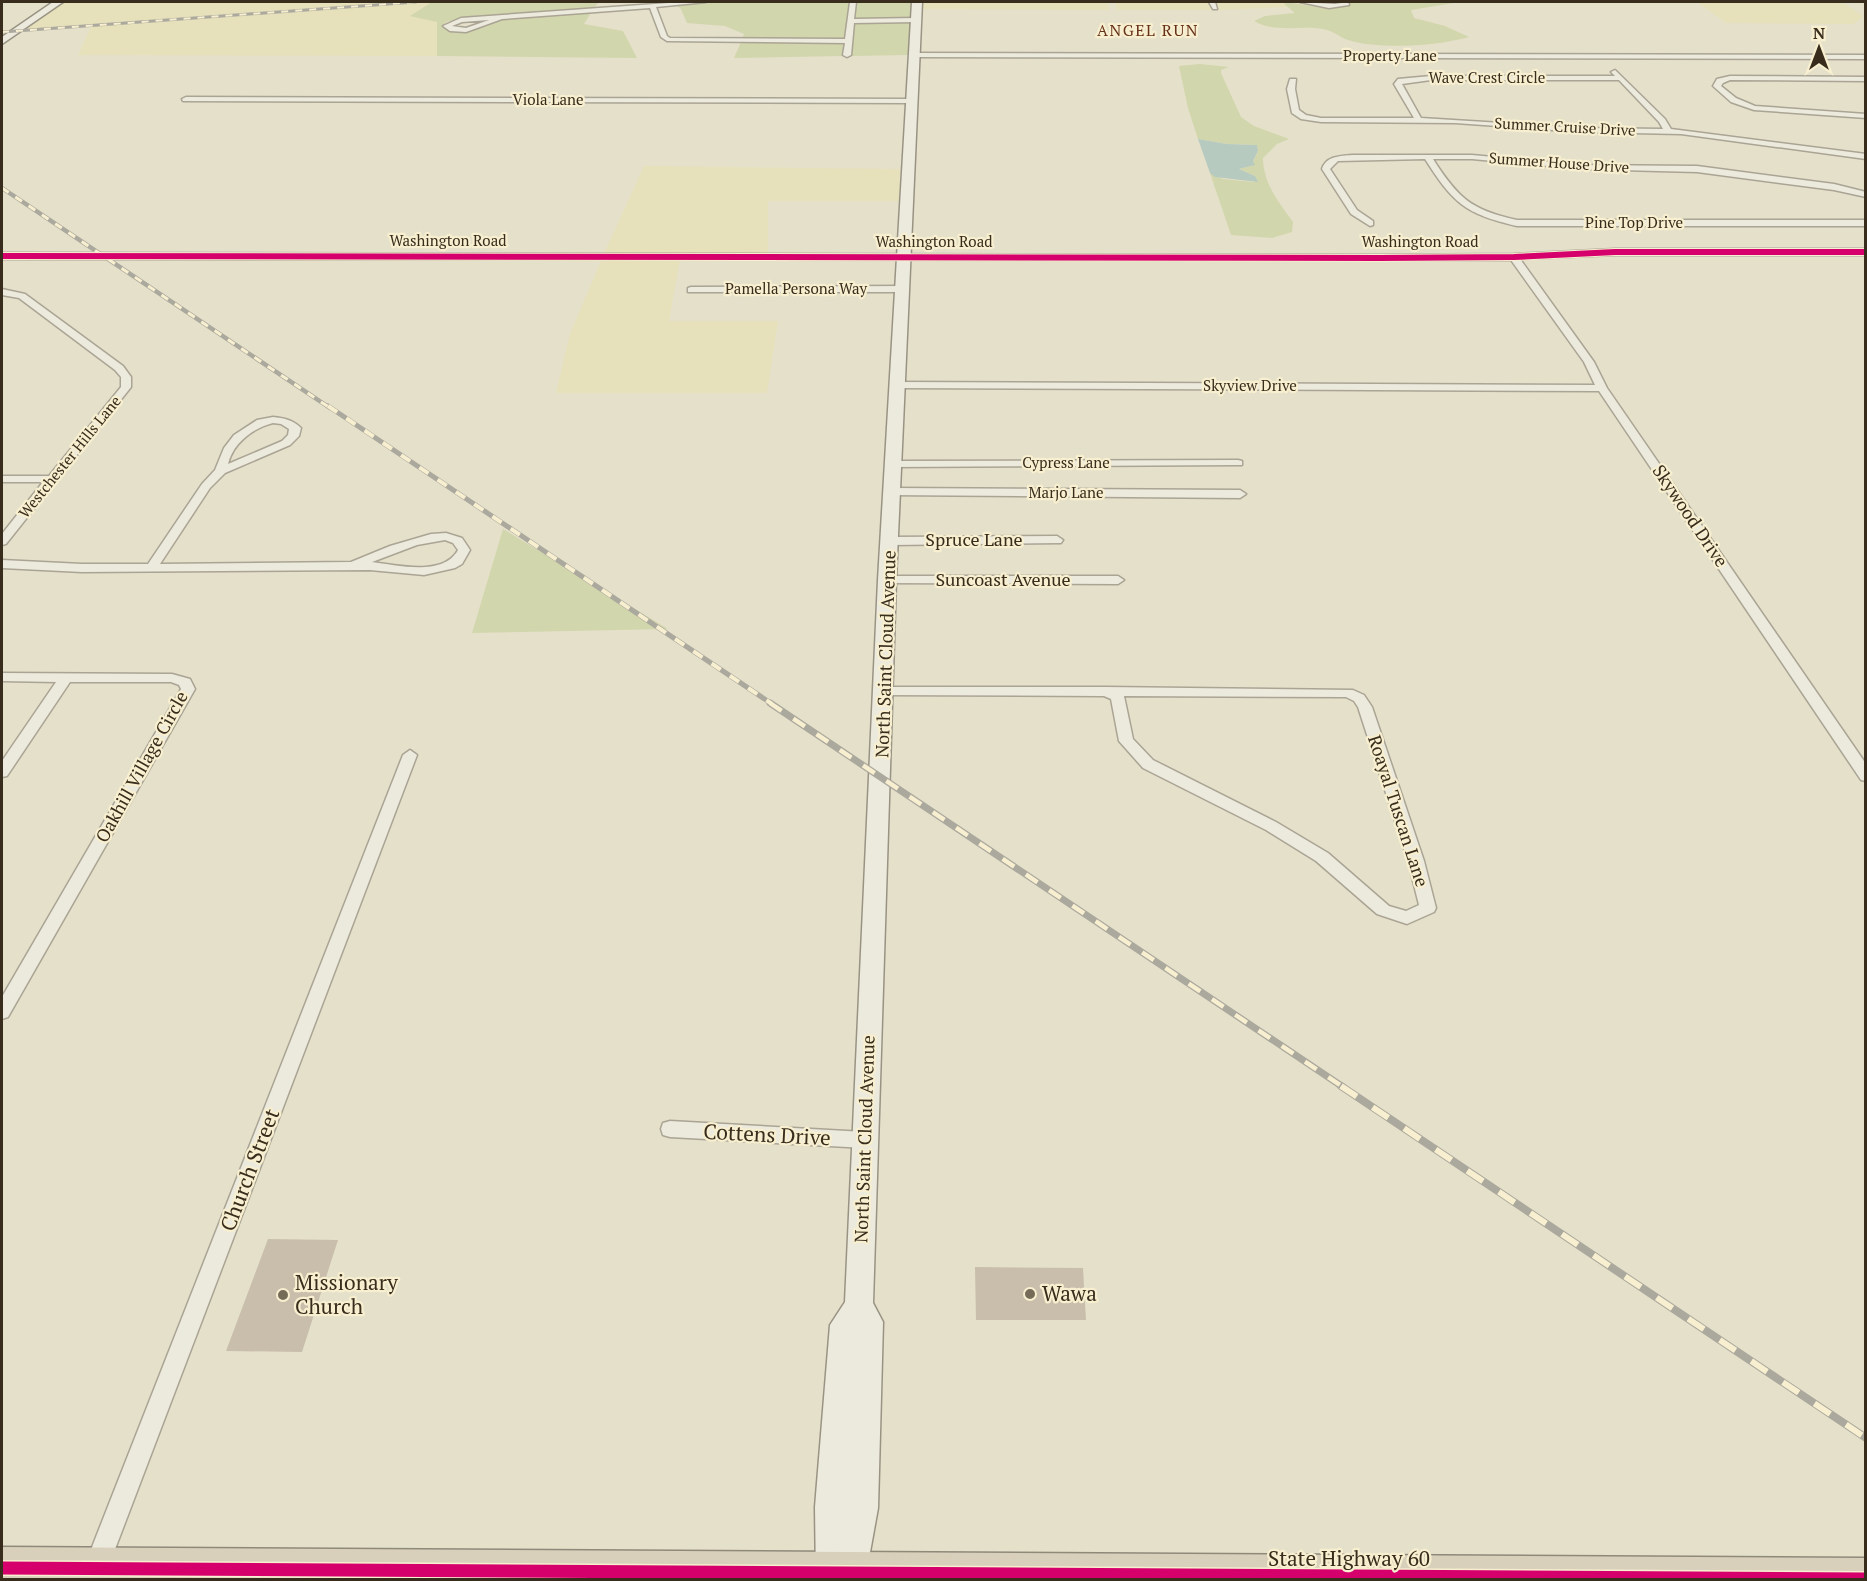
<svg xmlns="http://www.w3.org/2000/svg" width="1867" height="1581" font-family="'PT Serif',serif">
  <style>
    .farmland { fill: #e6e1ba }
    .green { fill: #d2d6ac }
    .water { fill: #b7cac0 }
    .building { fill: #c9beab }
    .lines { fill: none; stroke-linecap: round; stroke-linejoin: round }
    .street-casing { stroke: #aaa494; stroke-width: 3 }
    .secondary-casing { stroke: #999384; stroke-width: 3 }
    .highway-casing { stroke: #8f897a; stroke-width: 3 }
    .street { fill: #ece9dd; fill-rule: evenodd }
    .secondary { fill: #ece9dd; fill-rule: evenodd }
    .highway { fill: #d8d0bb; fill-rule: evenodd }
    .rail-far4-casing { stroke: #aba89d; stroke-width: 3 }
    .rail-far3-casing { stroke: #aba89d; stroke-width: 4.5 }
    .rail-far2-casing { stroke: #aba89d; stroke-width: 5 }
    .rail-far1-casing { stroke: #aba89d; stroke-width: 7 }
    .rail-casing { stroke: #aba89d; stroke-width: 8 }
    .rail-far4 { stroke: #f7efcf; stroke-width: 2; stroke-dasharray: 7; stroke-linecap: butt }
    .rail-far3 { stroke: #f7efcf; stroke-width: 3; stroke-dasharray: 8; stroke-linecap: butt }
    .rail-far2 { stroke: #f7efcf; stroke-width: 4; stroke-dasharray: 11; stroke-linecap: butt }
    .rail-far1 { stroke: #f7efcf; stroke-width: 4.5; stroke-dasharray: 14; stroke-linecap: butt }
    .rail { stroke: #f7efcf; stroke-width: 6; stroke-dasharray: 19; stroke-linecap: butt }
    .cycleway-far1-casing { stroke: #f7efcf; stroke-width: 8 }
    .cycleway-casing { stroke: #f7efcf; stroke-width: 16 }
    .cycleway-far1 { stroke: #d6006c; stroke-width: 6 }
    .cycleway { stroke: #d6006c; stroke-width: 13 }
    .poi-dot { fill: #756b59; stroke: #f7efcf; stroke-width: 2 }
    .labels { text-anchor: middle; stroke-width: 4.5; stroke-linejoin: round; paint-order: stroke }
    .far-street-label { font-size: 15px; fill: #382c1c; stroke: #f7efcf }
    .far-neighbourhood-label { font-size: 16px; letter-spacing: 1.5px; fill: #673119; stroke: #f7efcf }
    .street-label { font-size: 18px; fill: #382c1c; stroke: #f7efcf }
    .near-street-label { font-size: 21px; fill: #382c1c; stroke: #f7efcf }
    .near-poi-label { font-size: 21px; fill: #382c1c; stroke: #f7efcf; text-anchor: start }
  </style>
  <rect width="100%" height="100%" fill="#e5e0ca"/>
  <!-- farmland -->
  <path class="farmland" d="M 62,2 L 433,2 L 410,16 L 437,21 L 437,56 L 78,55 L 91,27 L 22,31 Z
    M 920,2 L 1108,2 L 1109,10 L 920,9 Z
    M 1115,2 L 1208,2 L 1211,9 L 1217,10 L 1117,10 Z
    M 1215,2 L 1286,2 L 1284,4 L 1288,7 L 1219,10 Z
    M 1697,2 L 1842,2 L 1863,16 L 1854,24 L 1726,23 Z
    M 644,166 L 900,169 L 899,201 L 768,201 L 768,254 L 604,254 Z
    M 602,259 L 680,259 L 669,321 L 778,321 L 767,393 L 556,393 L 570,334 Z"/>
  <!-- green -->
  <path class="green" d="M 432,2 L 599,2 L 594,8 L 460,19 L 446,22 L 443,26 L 447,30 L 466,31 L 479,28 L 503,18 L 592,11 L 584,24 L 623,31 L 637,58 L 437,56 L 437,22 L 410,16 Z
    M 714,2 L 849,2 L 845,40 L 742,39 L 744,34 L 725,26 L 687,23 L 681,9 L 676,5 Z
    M 857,2 L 913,2 L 912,19 L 855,19 Z
    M 1286,2 L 1323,8 L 1348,6 L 1349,2 L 1460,2 L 1411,10 L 1414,18 L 1445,26 L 1469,37 C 1436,46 1381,50 1348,40 C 1341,38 1335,32 1327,30 C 1303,24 1276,34 1254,21 L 1265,16 L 1295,13 L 1284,4 Z
    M 855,22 L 912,22 L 909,55 L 851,56 Z
    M 741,42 L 845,42 L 843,56 L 734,58 Z
    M 1200,64 L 1229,67 L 1221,70 L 1221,73 L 1241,117 L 1254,126 L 1289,139 L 1277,144 L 1263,158 C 1263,183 1279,203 1293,222 L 1292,232 L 1272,238 L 1231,235 L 1210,173 L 1223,179 L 1254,182 L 1255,176 L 1239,169 L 1251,166 L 1258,151 L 1257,145 L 1227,144 L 1198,139 L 1188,108 L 1179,66 Z
    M 503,529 L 668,629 L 472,633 Z"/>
  <!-- water -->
  <path class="water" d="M 1198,139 L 1227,144 L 1257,145 L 1258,151 L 1253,161 L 1255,165 L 1239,169 L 1255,176 L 1258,182 L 1215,177 L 1210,173 Z"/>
  <!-- building -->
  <path class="building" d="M 268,1239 L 338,1240 L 302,1352 L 226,1351 Z
    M 975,1267 L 1083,1268 L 1086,1320 L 976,1320 Z"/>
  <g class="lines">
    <!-- street casing -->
    <g class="street-casing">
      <path id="street" d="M 683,2 L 706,2 L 656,7 L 667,36 L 670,38 L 845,39 L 850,2 L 856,2 L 854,19 L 916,18 L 919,20 L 916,22 L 854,23 L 851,55 L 847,57 L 843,55 L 845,43 L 667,41 L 661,37 L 650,8 L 502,19 L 466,32 L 450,31 L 443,26 L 461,18 ZM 489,20 L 466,28 L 452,26 L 462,22 Z
        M 1209,2 L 1215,2 L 1217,9 L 1213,9 Z
        M 1300,2 L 1335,4 L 1348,2 L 1349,5 L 1329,8 Z
        M 911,53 L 1866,55 L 1866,59 L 914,57 Z
        M 1615,70 L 1665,119 L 1671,129 L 1866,154 L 1866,159 L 1681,134 L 1582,132 L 1455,123 L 1321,122 L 1301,119 L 1292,113 L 1287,89 L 1290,79 L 1296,79 L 1295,89 L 1299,110 L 1306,115 L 1321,118 L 1414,118 L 1394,84 L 1398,79 L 1431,76 L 1615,76 L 1611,72 ZM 1431,80 L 1619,80 L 1659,122 L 1663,129 L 1582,128 L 1421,118 L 1402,84 Z
        M 1730,76 L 1866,77 L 1866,81 L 1730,80 L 1723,83 L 1721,86 L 1736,98 L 1755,106 L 1866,114 L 1866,118 L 1754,110 L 1731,102 L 1713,86 L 1717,79 Z
        M 186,97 L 910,99 L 914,101 L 910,103 L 183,101 L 182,99 Z
        M 1352,155 L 1472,155 L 1581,165 L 1697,166 L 1834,184 L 1866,192 L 1866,197 L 1834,190 L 1697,172 L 1581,169 L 1472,159 L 1433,159 C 1458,198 1471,210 1517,220 L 1866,220 L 1866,226 L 1517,226 C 1465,214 1453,203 1425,159 L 1338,161 L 1330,169 L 1357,210 L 1373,221 L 1373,225 L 1370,226 L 1351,214 L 1322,169 C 1326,156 1340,156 1352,155 Z
        M 1615,249 L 1866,249 L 1866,255 L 1615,255 L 1520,259 L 1594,362 L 1607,388 L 1866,764 L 1866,781 L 1861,780 L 1599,391 L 897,388 L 892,385 L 897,382 L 1595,385 L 1584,362 L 1511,260 L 2,259 L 2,253 L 1380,255 L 1514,254 Z
        M 691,287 L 902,286 L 907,289 L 902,292 L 688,292 L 688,288 Z
        M 2,289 L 25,294 L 123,366 L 131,377 L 131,387 L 6,544 L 2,545 L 2,534 L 43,482 L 2,482 L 2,476 L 49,476 L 121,387 L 121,377 L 115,370 L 19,298 L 2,295 Z
        M 273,417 C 284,418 293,420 301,428 L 299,436 L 290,445 L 225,473 L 210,488 L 160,564 L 351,562 L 390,546 L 431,534 L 446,533 L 462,538 L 470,550 L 462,564 L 455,568 L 424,575 L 370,570 L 82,572 L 2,568 L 2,560 L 82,564 L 148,564 L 202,484 L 215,470 L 224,448 L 234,435 L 257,420 ZM 273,423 L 281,424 L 289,429 L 288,435 L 282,441 L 228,464 C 233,443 253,428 273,423 ZM 445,540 L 453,543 L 458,550 C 443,577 397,565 372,562 L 417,545 Z
        M 1238,460 L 1242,461 L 1242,465 L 894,467 L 888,464 L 894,461 Z
        M 892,488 L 1240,490 L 1246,494 L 1240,498 L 888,495 L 888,489 Z
        M 1057,536 L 1063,540 L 1061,543 L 891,545 L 885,541 L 891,537 Z
        M 887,576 L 1118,576 L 1124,580 L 1118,584 L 882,583 L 881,580 L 882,577 Z
        M 2,673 L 172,674 L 190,679 L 195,689 L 8,1017 L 2,1019 L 2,997 L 181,689 L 179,685 L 171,682 L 70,682 L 7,776 L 2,777 L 2,761 L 56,682 L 2,681 Z
        M 884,687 L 1106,687 L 1353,690 L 1364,695 L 1372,707 L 1424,861 L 1436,908 L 1434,912 L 1407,924 L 1377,914 L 1316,861 L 1266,830 L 1143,768 L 1119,741 L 1111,699 L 1104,696 L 879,695 L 877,692 L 879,689 ZM 1124,696 L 1346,697 L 1354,701 L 1358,707 L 1408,861 L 1419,905 L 1406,911 L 1389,906 L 1328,853 L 1276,822 L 1153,760 L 1133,739 Z
        M 410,750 L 417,755 L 109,1565 L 105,1573 L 97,1577 L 89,1573 L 85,1565 L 403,755 Z
        M 670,1121 L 865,1132 L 872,1134 L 874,1140 L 872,1146 L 865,1148 L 670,1137 L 663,1135 L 661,1129 L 663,1123 Z"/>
    </g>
    <!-- secondary casing -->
    <g class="secondary-casing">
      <path id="secondary" d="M 53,2 L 63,2 L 2,44 L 2,37 Z
        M 912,2 L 922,2 L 896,580 L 873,1303 L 883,1322 L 878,1508 L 865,1580 L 816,1580 L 815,1507 L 830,1325 L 845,1302 L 878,580 Z"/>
    </g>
    <!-- highway casing -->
    <g class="highway-casing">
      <path id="highway" d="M 2,1547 L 1866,1558 L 1866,1580 L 2,1580 Z"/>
    </g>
    <!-- street -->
    <use href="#street" class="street"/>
    <!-- secondary -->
    <use href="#secondary" class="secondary"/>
    <!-- highway -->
    <use href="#highway" class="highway"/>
    <!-- rail-far4 casing -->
    <g class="rail-far4-casing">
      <path id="rail-far4" d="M 2,32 L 416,2"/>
    </g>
    <!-- rail-far3 casing -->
    <g class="rail-far3-casing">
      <path id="rail-far3" d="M 2,188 L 330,408"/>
    </g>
    <!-- rail-far2 casing -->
    <g class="rail-far2-casing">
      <path id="rail-far2" d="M 328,406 L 772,704"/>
    </g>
    <!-- rail-far1 casing -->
    <g class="rail-far1-casing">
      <path id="rail-far1" d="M 770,703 L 1343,1087"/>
    </g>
    <!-- rail casing -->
    <g class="rail-casing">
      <path id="rail" d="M 1341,1086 L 1866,1438"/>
    </g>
    <!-- rail-far4 -->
    <use href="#rail-far4" class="rail-far4"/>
    <!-- rail-far3 -->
    <use href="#rail-far3" class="rail-far3"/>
    <!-- rail-far2 -->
    <use href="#rail-far2" class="rail-far2"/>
    <!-- rail-far1 -->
    <use href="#rail-far1" class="rail-far1"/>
    <!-- rail -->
    <use href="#rail" class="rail"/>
    <!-- cycleway-far1 casing -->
    <g class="cycleway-far1-casing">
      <path id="cycleway-far1" d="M 2,256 L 1380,258 L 1514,257 L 1615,252 L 1866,252"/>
    </g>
    <!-- cycleway casing -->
    <g class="cycleway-casing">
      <path id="cycleway" d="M 2,1568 L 1866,1579"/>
    </g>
    <!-- cycleway-far1 -->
    <use href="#cycleway-far1" class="cycleway-far1"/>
    <!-- cycleway -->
    <use href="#cycleway" class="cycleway"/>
  </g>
  <!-- markers -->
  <g class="poi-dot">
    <circle cx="1030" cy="1294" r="6"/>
    <circle cx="283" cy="1295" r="6"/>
  </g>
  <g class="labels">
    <!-- far-street labels -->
    <g class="far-street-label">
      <text x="1390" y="61">Property Lane</text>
      <text x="1487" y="83">Wave Crest Circle</text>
      <text x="548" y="105">Viola Lane</text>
      <text transform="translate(1565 127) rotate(3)" y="5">Summer Cruise Drive</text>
      <text transform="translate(1559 163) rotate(4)" y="5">Summer House Drive</text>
      <text x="1634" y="228">Pine Top Drive</text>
      <text x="448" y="246">Washington Road</text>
      <text x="934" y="247">Washington Road</text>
      <text x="1420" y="247">Washington Road</text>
      <text x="796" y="294">Pamella Persona Way</text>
      <text x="1250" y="391">Skyview Drive</text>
      <text transform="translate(70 457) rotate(-51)" y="5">Westchester Hills Lane</text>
      <text x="1066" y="468">Cypress Lane</text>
      <text x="1066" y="498">Marjo Lane</text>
    </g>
    <!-- far-neighbourhood labels -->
    <g class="far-neighbourhood-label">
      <text x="1148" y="36">ANGEL RUN</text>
    </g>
    <!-- street labels -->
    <g class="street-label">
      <text transform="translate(1690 516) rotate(56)" y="6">Skywood Drive</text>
      <text x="974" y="546">Spruce Lane</text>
      <text x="1003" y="586">Suncoast Avenue</text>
      <text transform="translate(886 654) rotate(-88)" y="6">North Saint Cloud Avenue</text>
      <text transform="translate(142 767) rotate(-61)" y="6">Oakhill Village Circle</text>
      <text transform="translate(1398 811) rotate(72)" y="6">Roayal Tuscan Lane</text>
      <text transform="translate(865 1139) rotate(-88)" y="6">North Saint Cloud Avenue</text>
    </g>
    <!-- near-street labels -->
    <g class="near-street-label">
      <text transform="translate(767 1135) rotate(3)" y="7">Cottens Drive</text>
      <text transform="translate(250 1170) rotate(-69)" y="7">Church Street</text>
      <text x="1349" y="1566">State Highway 60</text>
    </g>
    <!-- near-poi labels -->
    <g class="near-poi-label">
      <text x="295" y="1290">Missionary<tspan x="295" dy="24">Church</tspan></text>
      <text x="1042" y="1301">Wawa</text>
    </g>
  </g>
  <!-- border -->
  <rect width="1867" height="1581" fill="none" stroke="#382c1c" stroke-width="6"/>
  <!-- north arrow -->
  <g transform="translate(1819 48)" stroke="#f7efcf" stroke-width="4.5" paint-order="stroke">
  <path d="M0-4.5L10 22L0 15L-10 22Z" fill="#382c1c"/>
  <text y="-9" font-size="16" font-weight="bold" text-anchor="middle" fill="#382c1c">N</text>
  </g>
</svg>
